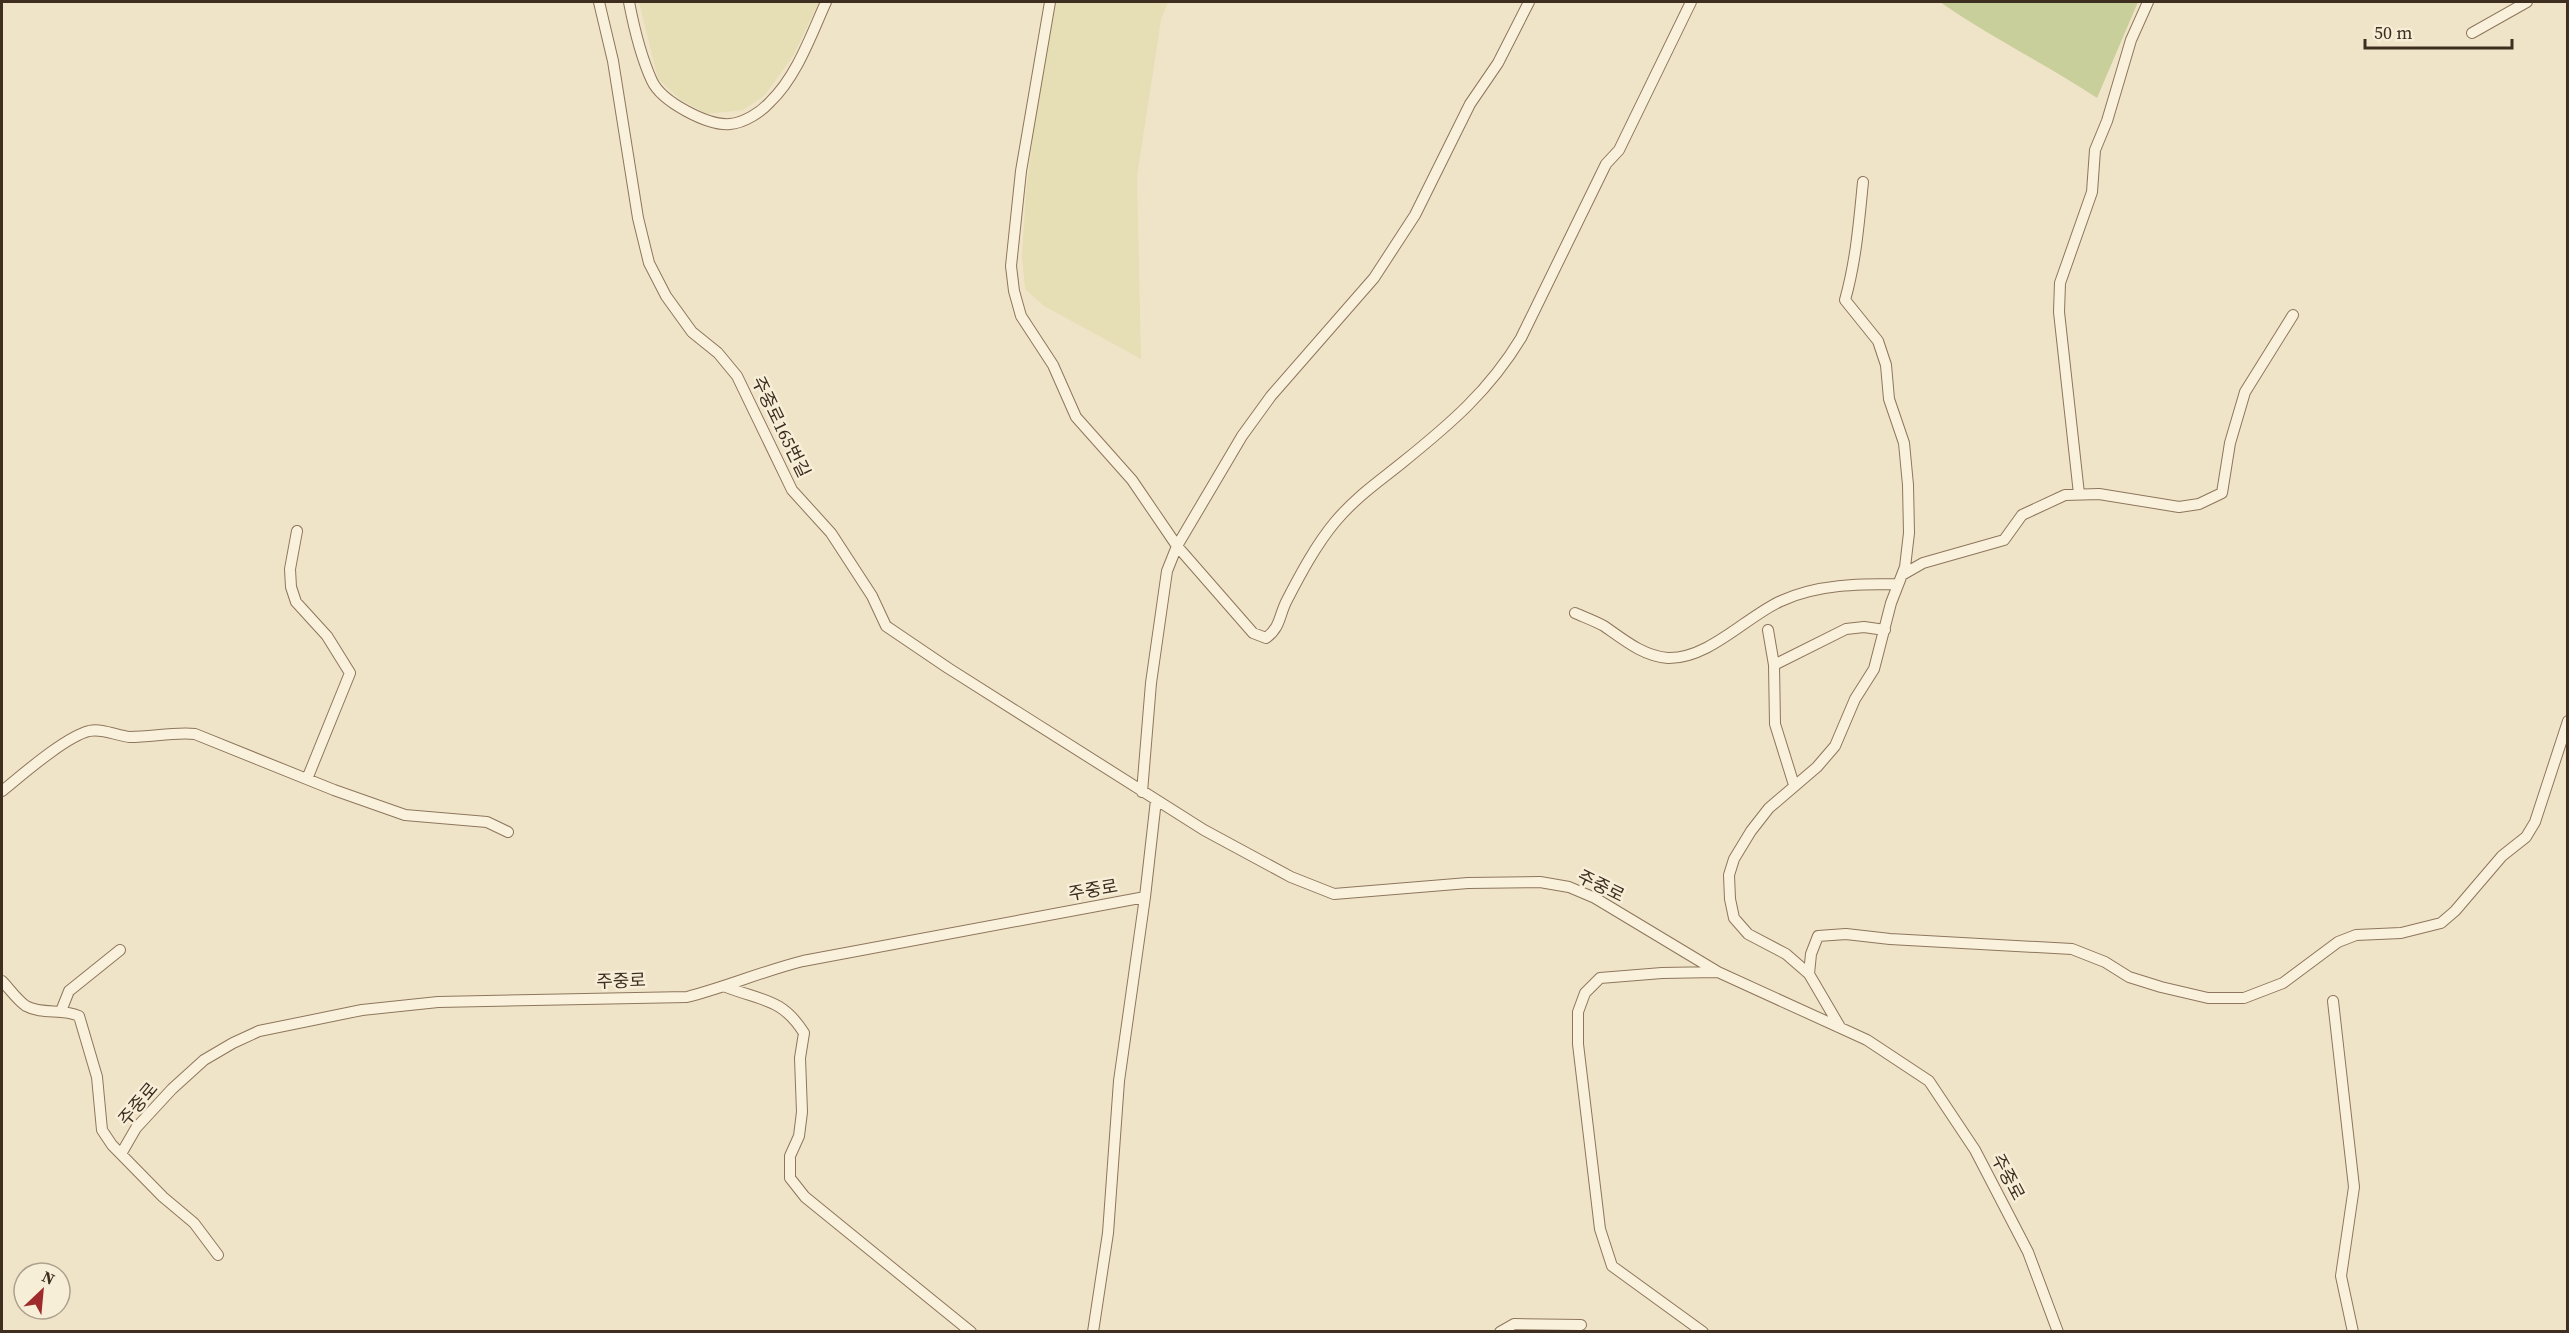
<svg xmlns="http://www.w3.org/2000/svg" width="2569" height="1333" font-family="'Source Serif 4','Noto Sans KR',serif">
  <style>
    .farmland { fill: #e6deb5 }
    .green { fill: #c9cf9b }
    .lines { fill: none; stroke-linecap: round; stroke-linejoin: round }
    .service-casing { stroke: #8d765c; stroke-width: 12 }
    .service { stroke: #faf1dc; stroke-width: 10 }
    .labels { text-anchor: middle; stroke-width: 5; stroke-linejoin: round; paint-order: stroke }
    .street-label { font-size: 18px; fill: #3d2e20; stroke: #f7eed8 }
  </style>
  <rect width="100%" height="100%" fill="#f0e4c8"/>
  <!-- farmland -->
  <path class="farmland" d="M 639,2 L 819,2 L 793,56 L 765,95 L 743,110 L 707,114 L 681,100 L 658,79 Z
    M 1055,2 L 1168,2 L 1161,20 L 1137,176 L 1141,359 L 1044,306 L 1025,289 L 1022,256 L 1026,192 L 1037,104 Z"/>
  <!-- green -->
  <path class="green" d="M 1940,2 L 2138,2 L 2097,98 C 2046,64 1990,37 1940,2 Z"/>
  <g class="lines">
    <!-- service casing -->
    <g class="service-casing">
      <path id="service" d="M 599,2 L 613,61 L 638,218 L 649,263 L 666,296 L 692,332 L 718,353 L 737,376 L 792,490 L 831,533 L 872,596 L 886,626 L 948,668 L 1204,830 L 1291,877 L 1334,894 L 1468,883 L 1540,882 L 1569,887 L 1595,898 L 1718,972 L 1867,1040 L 1929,1081 L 1975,1150 L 2028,1252 L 2058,1332
        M 629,2 C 634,28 641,57 652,81 C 662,102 708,126 730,124 C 744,123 761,112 770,102 C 797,76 811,35 826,2
        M 1050,2 L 1021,171 L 1011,266 L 1014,291 L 1021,316 L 1053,365 L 1076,417 L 1132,480 L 1177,546 L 1253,633 L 1266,638 C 1281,627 1279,615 1287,600 C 1301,573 1316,545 1335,522 C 1357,496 1377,483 1403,462 C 1450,424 1489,391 1521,338 L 1606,164 L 1619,150 L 1691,2
        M 2472,33 L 2527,2
        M 2079,494 L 2059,312 L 2060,283 L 2092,192 L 2095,150 L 2107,121 L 2131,40 L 2148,2
        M 297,531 L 290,569 L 291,587 L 296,602 L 327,636 L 350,673 L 307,779
        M 1902,575 L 1923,563 L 2004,540 L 2022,515 L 2065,495 L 2099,494 L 2179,507 L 2199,504 L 2222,493 L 2230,443 L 2245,392 L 2293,315
        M 1575,613 C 1584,617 1595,621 1604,626 C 1624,640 1643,656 1668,658 C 1709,659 1747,616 1781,601 C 1817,584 1860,584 1898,584
        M 1768,630 L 1774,665 L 1775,724 L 1794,785
        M 1774,665 L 1846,629 L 1864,627 L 1885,630
        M 2,791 C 22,775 65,737 89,731 C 103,728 117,736 130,737 C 152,737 173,732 195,734 L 334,790 L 405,815 L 487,822 L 508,832
        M 1142,792 L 1151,683 L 1167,571 L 1177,546 L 1242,436 L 1271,396 L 1374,278 L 1415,215 L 1470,104 L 1498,63 L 1529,2
        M 1809,974 L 1811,954 L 1818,936 L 1846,934 L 1890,939 L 2072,949 L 2105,962 L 2129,977 L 2161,987 L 2208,998 L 2244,998 L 2283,983 L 2338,942 L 2356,935 L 2401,933 L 2441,923 L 2455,911 L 2502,856 L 2526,837 L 2535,822 L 2568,721
        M 2,981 C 9,988 17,1000 26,1006 C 42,1015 63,1008 79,1016 L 97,1077 L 102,1130 L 112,1145 L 163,1197 L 194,1223 L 218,1255
        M 726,987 C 762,1001 782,998 804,1033 L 800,1058 L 802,1112 L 799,1136 L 790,1156 L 790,1178 L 805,1197 L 971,1332
        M 2333,1001 L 2354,1187 L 2341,1276 L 2353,1332
        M 61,1011 L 69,991 L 120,950
        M 1840,1027 L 1809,974 L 1786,954 L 1748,934 L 1734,918 L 1730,899 L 1729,875 L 1734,859 L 1751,831 L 1769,808 L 1817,767 L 1835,746 L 1855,699 L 1874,669 L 1891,603 L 1905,567 L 1909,533 L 1908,485 L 1904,443 L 1889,399 L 1886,365 L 1878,341 L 1845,300 C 1856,261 1859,222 1863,182
        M 121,1154 L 136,1128 L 172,1089 L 204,1060 L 233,1043 L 259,1031 L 362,1010 L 438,1002 L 687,997 C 726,987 763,971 803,961 L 1145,897 L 1156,800
        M 1093,1332 L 1108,1233 L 1119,1081 L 1145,897
        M 1500,1332 L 1514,1324 L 1581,1325
        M 1703,1332 L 1612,1266 L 1600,1229 L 1578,1044 L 1578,1012 L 1585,993 L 1600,978 L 1662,973 L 1717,972"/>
    </g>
    <!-- service -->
    <use href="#service" class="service"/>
  </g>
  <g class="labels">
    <!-- street labels -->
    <g class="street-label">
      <text transform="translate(781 427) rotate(64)" y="6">주중로165번길</text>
      <text transform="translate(1601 886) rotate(26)" y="6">주중로</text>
      <text transform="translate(1093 890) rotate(-10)" y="6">주중로</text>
      <text transform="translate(621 981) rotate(-2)" y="6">주중로</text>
      <text transform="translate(138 1104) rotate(-50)" y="6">주중로</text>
      <text transform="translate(2008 1177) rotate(62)" y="6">주중로</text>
    </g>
  </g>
  <!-- border -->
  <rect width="2569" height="1333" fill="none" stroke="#3d2e20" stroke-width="6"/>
  <!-- north arrow -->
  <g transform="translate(42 1291) rotate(26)"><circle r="28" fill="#f7eed8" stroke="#ada18e" stroke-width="1.5"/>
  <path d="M0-4.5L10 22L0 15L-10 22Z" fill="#9e2a2b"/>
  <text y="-9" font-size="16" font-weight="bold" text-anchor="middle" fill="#3d2e20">N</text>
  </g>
  <!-- scale -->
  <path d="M2365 39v9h147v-9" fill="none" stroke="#3d2e20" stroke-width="3"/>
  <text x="2374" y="39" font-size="18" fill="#3d2e20" stroke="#f7eed8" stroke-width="4.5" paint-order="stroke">50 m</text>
</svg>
